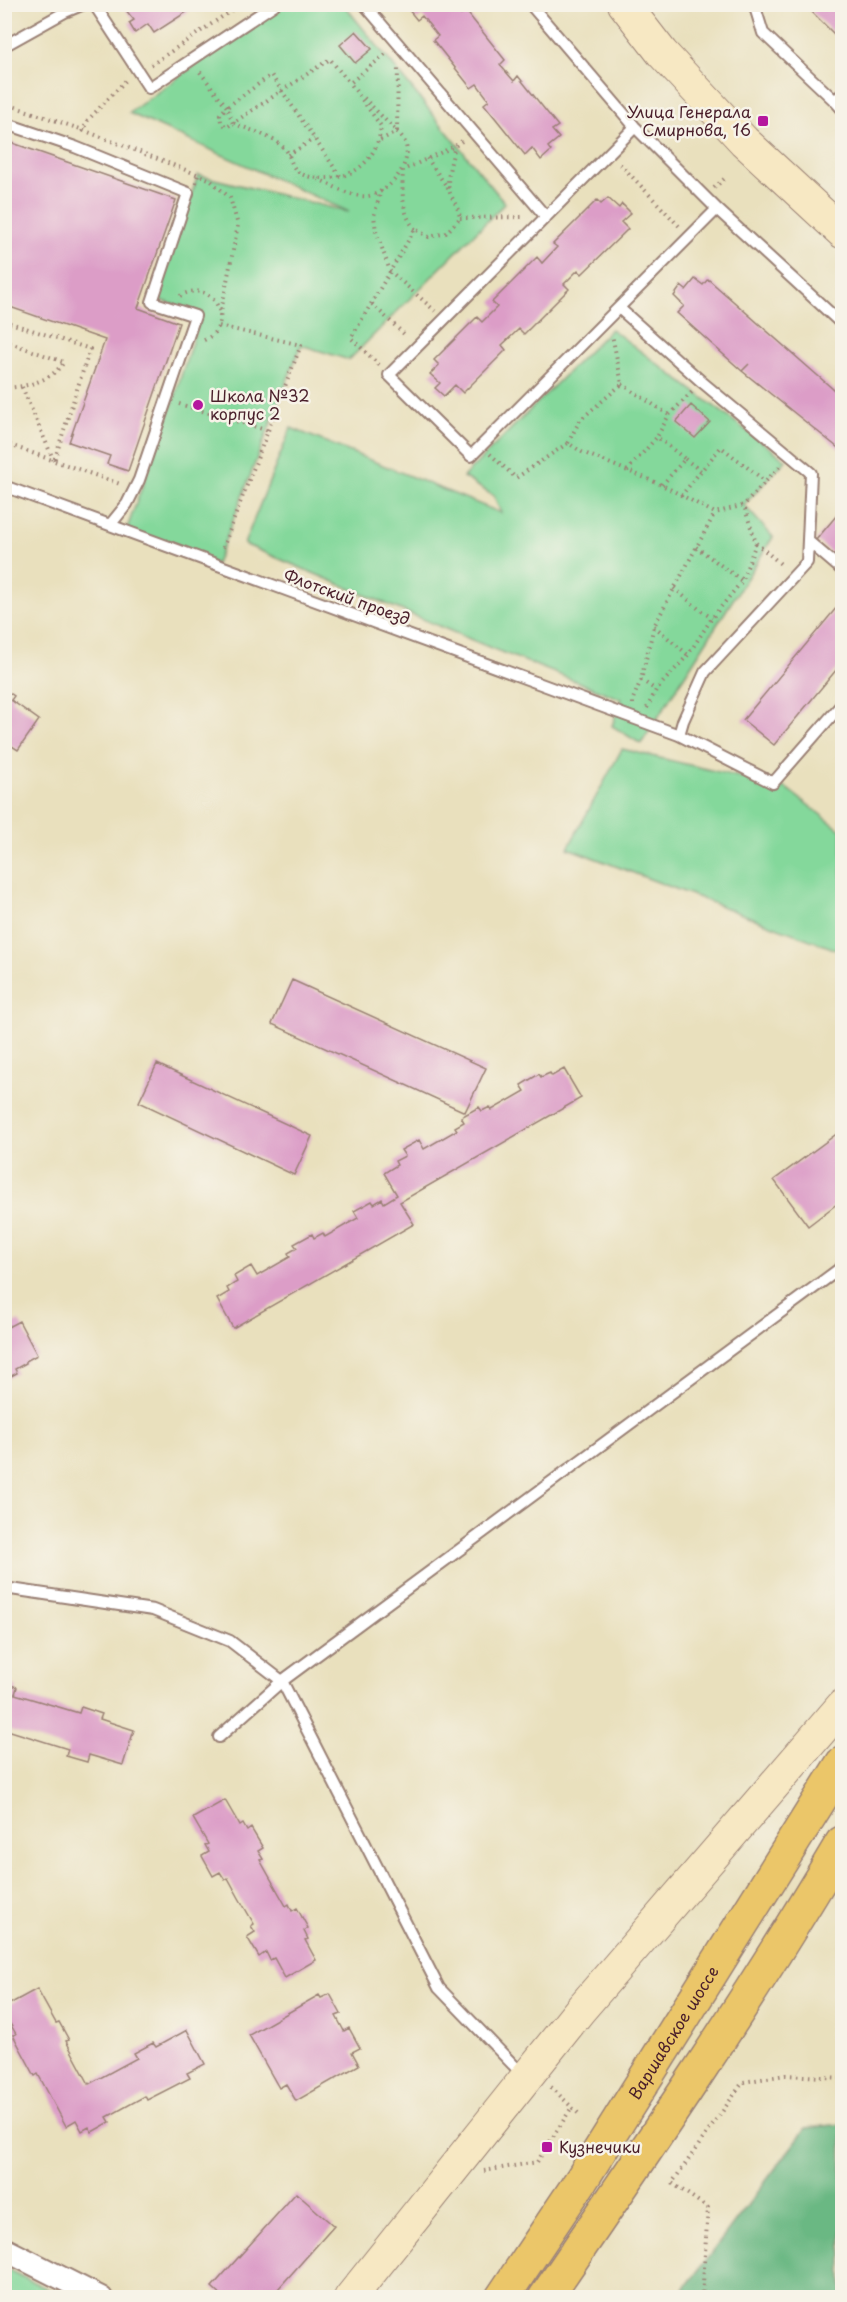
<svg xmlns="http://www.w3.org/2000/svg" width="847" height="2302" font-family="'Playpen Sans',sans-serif">
  <style>
    .green { fill: #84d89b; stroke: #677c63; stroke-width: 1.5 }
    .forest { fill: #6bb883; stroke: #5a6c57; stroke-width: 1.5 }
    .building { fill: #dc9dc7 }
    .lines { fill: none; stroke-linecap: round; stroke-linejoin: round }
    .service-casing { stroke: #9a8074; stroke-width: 14 }
    .minor-casing { stroke: #9a8074; stroke-width: 26 }
    .secondary-casing { stroke: #9a8074; stroke-width: 34 }
    .primary-casing { stroke: #9a8074; stroke-width: 36 }
    .path { stroke: #9a8074; stroke-width: 4; stroke-dasharray: 1.5 4.5; stroke-linecap: butt }
    .service { stroke: #fff; stroke-width: 10 }
    .minor { stroke: #fff; stroke-width: 22 }
    .secondary { stroke: #f7e8c3; stroke-width: 32 }
    .primary { stroke: #ebc669; stroke-width: 33 }
    .poi-dot { fill: #b5179e; stroke: #f7f3e8; stroke-width: 2 }
    .labels { text-anchor: middle; stroke-width: 5; stroke-linejoin: round; paint-order: stroke }
    .poi-label { font-size: 16px; fill: #4a1f2b; stroke: #f7f3e8; text-anchor: start }
    .street-label { font-size: 16px; fill: #4a1f2b; stroke: #f7f3e8 }
  </style>
  <rect width="100%" height="100%" fill="#f7f3e8"/>
  <filter id="ink" filterUnits="userSpaceOnUse"><feTurbulence type="fractalNoise" baseFrequency=".0167" numOctaves="2"/><feDisplacementMap in="SourceGraphic" scale="12" xChannelSelector="R" yChannelSelector="G"/><feConvolveMatrix kernelMatrix="1 2 1 2 8 2 1 2 1" color-interpolation-filters="sRGB"/></filter>
  <filter id="wash" filterUnits="userSpaceOnUse"><feTurbulence type="fractalNoise" baseFrequency=".008" numOctaves="4" result="noise"/><feDisplacementMap in="SourceGraphic" scale="24" xChannelSelector="R" yChannelSelector="G"/><feGaussianBlur stdDeviation="1.35" result="paint"/><feColorMatrix in="noise" values="0 0 0 0 0 0 0 0 0 0 0 0 0 0 0 0 0 1.4 0 .05"/><feComposite in="paint" operator="in"/></filter>
  <g filter="url(#wash)">
    <rect width="100%" height="100%" fill="#e9e0bd"/>
    <!-- green -->
    <path class="green" d="M 278,5 L 344,5 L 505,203 L 349,360 L 301,345 L 216,564 L 126,531 L 173,402 L 201,313 L 157,299 L 198,175 L 349,212 L 129,113 Z
      M 611,329 L 786,460 L 744,505 L 773,537 L 641,744 L 612,726 L 621,699 L 491,648 L 244,544 L 291,428 L 501,513 L 494,496 L 463,477 Z
      M 622,749 L 786,788 L 842,831 L 842,952 L 568,848 Z
      M 4,2268 L 5,2268 L 64,2297 L 5,2297 Z"/>
    <!-- forest -->
    <path class="forest" d="M 842,2124 L 842,2297 L 678,2297 L 806,2128 Z"/>
    <g id="blocks">
      <!-- building -->
      <path class="building" d="M 131,4 L 199,4 L 154,33 L 148,24 L 135,33 L 129,23 L 134,20 L 125,9 Z
        M 404,4 L 452,4 L 461,15 L 466,11 L 505,60 L 500,65 L 514,81 L 518,76 L 558,126 L 552,130 L 559,138 L 548,147 L 551,151 L 541,160 L 532,148 L 525,155 L 484,104 L 489,100 L 477,84 L 471,88 L 433,40 L 438,36 L 422,16 L 417,20 Z
        M 814,4 L 842,4 L 841,41 L 809,9 Z
        M 356,31 L 372,49 L 355,63 L 340,45 Z
        M 4,140 L 176,200 L 138,308 L 179,323 L 128,471 L 107,464 L 110,456 L 69,442 L 105,340 L 4,305 Z
        M 608,198 L 619,208 L 622,204 L 631,213 L 621,222 L 628,229 L 582,274 L 578,270 L 564,284 L 569,289 L 524,334 L 519,329 L 502,345 L 506,350 L 463,393 L 455,385 L 444,396 L 435,388 L 440,383 L 430,374 L 439,365 L 434,360 L 477,317 L 482,322 L 497,307 L 492,302 L 537,257 L 542,263 L 557,247 L 553,244 L 597,200 L 601,204 Z
        M 695,279 L 703,285 L 708,279 L 842,397 L 842,451 L 742,371 L 749,364 L 742,371 L 677,313 L 684,306 L 674,296 L 681,286 L 686,290 Z
        M 691,405 L 710,422 L 695,438 L 676,422 Z
        M 842,509 L 842,562 L 816,540 Z
        M 842,601 L 842,663 L 774,745 L 743,720 Z
        M 4,689 L 14,696 L 11,700 L 39,720 L 18,750 L 4,741 Z
        M 292,980 L 486,1068 L 465,1112 L 272,1024 Z
        M 157,1064 L 312,1136 L 294,1175 L 139,1102 Z
        M 564,1069 L 581,1098 L 400,1202 L 414,1224 L 233,1328 L 217,1299 L 229,1292 L 227,1288 L 237,1282 L 234,1276 L 251,1266 L 257,1276 L 290,1257 L 288,1253 L 297,1248 L 294,1244 L 312,1234 L 314,1238 L 323,1233 L 325,1237 L 358,1218 L 354,1211 L 372,1201 L 374,1204 L 382,1199 L 384,1203 L 397,1195 L 384,1173 L 397,1165 L 395,1161 L 405,1156 L 401,1150 L 419,1140 L 424,1149 L 457,1130 L 455,1127 L 464,1122 L 461,1117 L 479,1107 L 482,1111 L 490,1107 L 492,1110 L 525,1091 L 521,1085 L 539,1074 L 541,1077 L 550,1073 L 552,1076 Z
        M 842,1130 L 842,1200 L 808,1226 L 774,1180 Z
        M 19,1321 L 37,1355 L 26,1361 L 26,1363 L 15,1369 L 17,1373 L 4,1380 L 4,1329 Z
        M 4,1683 L 17,1687 L 15,1694 L 79,1713 L 81,1707 L 102,1714 L 100,1719 L 134,1730 L 123,1765 L 89,1755 L 87,1762 L 66,1756 L 68,1749 L 4,1729 Z
        M 225,1800 L 240,1826 L 243,1824 L 247,1831 L 251,1828 L 263,1848 L 258,1851 L 263,1859 L 260,1860 L 286,1906 L 289,1904 L 292,1911 L 297,1908 L 308,1928 L 304,1931 L 308,1939 L 305,1940 L 316,1960 L 285,1978 L 274,1958 L 270,1960 L 266,1952 L 259,1957 L 247,1937 L 255,1932 L 251,1926 L 254,1924 L 239,1898 L 228,1878 L 225,1880 L 220,1872 L 213,1876 L 202,1856 L 209,1852 L 205,1845 L 208,1844 L 193,1818 Z
        M 37,1989 L 56,2023 L 59,2022 L 69,2040 L 66,2041 L 89,2084 L 137,2058 L 134,2053 L 153,2043 L 156,2047 L 187,2030 L 205,2064 L 187,2073 L 190,2078 L 147,2100 L 145,2096 L 107,2117 L 110,2122 L 92,2132 L 89,2127 L 82,2131 L 76,2120 L 66,2126 L 38,2074 L 35,2076 L 13,2035 L 16,2034 L 4,2013 L 4,2007 Z
        M 330,1994 L 341,2014 L 336,2016 L 344,2031 L 349,2028 L 360,2048 L 352,2052 L 359,2065 L 296,2101 L 286,2084 L 279,2088 L 249,2035 L 319,1995 L 321,1998 Z
        M 296,2193 L 334,2226 L 270,2298 L 224,2298 L 212,2287 Z"/>
    </g>
  </g>
  <g filter="url(#ink)">
    <use href="#blocks" fill-opacity="0" stroke="#9a8074" stroke-width="1.5"/>
    <g class="lines">
      <!-- service casing -->
      <g class="service-casing">
        <path id="service" d="M 94,4 L 149,88 L 275,4
          M 364,4 L 546,217
          M 530,4 L 635,127 L 717,209 L 471,456 L 389,375 L 635,127
          M 754,4 L 763,33 L 835,101
          M 4,46 L 65,12 L 84,4
          M 842,94 L 835,101 L 842,109
          M 4,123 L 75,147 L 188,193 L 152,302 L 195,316 L 139,480 L 127,504 L 110,525
          M 717,209 L 842,324
          M 619,308 L 702,382 L 811,473 L 807,562 L 705,672 L 683,721 L 679,735
          M 4,486 L 679,735 L 773,783 L 842,704
          M 808,541 L 842,570
          M 4,1588 L 153,1610 L 230,1641 L 282,1681 L 439,1988 L 525,2077
          M 219,1737 L 282,1681 L 842,1267"/>
      </g>
      <!-- minor casing -->
      <g class="minor-casing">
        <path id="minor" d="M 4,2249 L 101,2298"/>
      </g>
      <!-- secondary casing -->
      <g class="secondary-casing">
        <path id="secondary" d="M 624,4 L 662,53 L 744,141 L 842,232
          M 350,2298 L 580,2010 L 842,1706"/>
      </g>
      <!-- primary casing -->
      <g class="primary-casing">
        <g id="primary">
          <path id="s1" d="M 502,2298 L 582,2179 L 842,1764"/>
          <path d="M 545,2298 C 648,2148 750,1999 842,1843"/>
        </g>
      </g>
      <!-- path -->
      <path class="path" d="M 151,65 L 241,4
        M 200,72 L 227,107 L 220,114 L 221,122 L 227,127 L 233,123 C 249,130 270,135 283,147 C 292,154 289,167 300,173 C 306,177 315,178 322,178 C 355,180 378,158 381,126 L 350,83 L 388,52
        M 364,98 L 397,132
        M 4,103 L 83,130 L 209,179 L 230,198 L 238,225 L 220,317
        M 397,131 L 398,66
        M 82,132 L 88,120 L 127,79
        M 288,155 L 314,139
        M 427,158 L 449,190
        M 620,164 L 679,226
        M 340,176 L 271,75 L 227,107 L 233,123 L 330,59 L 350,84
        M 318,179 C 332,185 352,198 368,196 C 394,192 422,151 397,132 L 380,140
        M 196,183 L 198,175
        M 714,188 L 724,179
        M 381,190 L 374,216 L 376,231 L 390,271 L 435,311
        M 460,218 L 524,217
        M 415,229 C 401,213 402,190 403,170 L 455,146 L 462,141
        M 180,296 C 213,276 239,326 202,341
        M 372,304 L 406,336
        M 4,321 L 90,349 L 54,461
        M 219,326 L 301,345 L 222,550
        M 4,341 L 64,362 C 51,381 27,387 4,388
        M 379,365 L 351,338 L 415,229 L 429,237 L 446,233 L 460,218 C 458,205 452,200 449,190 C 446,177 452,159 455,146
        M 622,384 L 669,415
        M 22,387 L 54,461
        M 179,404 L 269,431
        M 4,443 L 120,484
        M 568,443 L 580,420 L 622,384 L 612,335
        M 490,454 L 516,478 L 568,443 L 582,452 L 662,485 L 715,513 L 744,505 L 780,466
        M 685,459 L 701,471 L 721,447 L 765,481
        M 627,471 L 657,437
        M 662,485 L 685,459 L 657,437 L 669,415 L 693,391
        M 681,496 L 701,471
        M 756,543 L 783,566
        M 696,547 L 741,580
        M 674,588 L 700,610 L 712,618
        M 654,626 L 688,655
        M 641,680 L 656,690
        M 633,704 L 633,699 L 641,680 L 654,626 L 715,513
        M 647,708 L 656,690 L 688,655 L 712,618 L 742,581 L 756,543 L 744,506
        M 551,2087 L 579,2114
        M 484,2171 L 537,2162 L 572,2107
        M 702,2298 L 708,2208 L 672,2183 L 743,2082 L 785,2075 L 842,2078"/>
      <!-- service -->
      <use href="#service" class="service"/>
      <!-- minor -->
      <use href="#minor" class="minor"/>
      <!-- secondary -->
      <use href="#secondary" class="secondary"/>
      <!-- primary -->
      <use href="#primary" class="primary"/>
    </g>
  </g>
  <!-- markers -->
  <g class="poi-dot">
    <rect x="757" y="115" width="12" height="12" rx="3"/>
    <circle cx="198" cy="405" r="6"/>
    <rect x="541" y="2141" width="12" height="12" rx="3"/>
  </g>
  <g class="labels">
    <!-- poi labels -->
    <g class="poi-label">
      <text x="751" y="118" text-anchor="end">Улица Генерала<tspan x="751" dy="18">Смирнова, 16</tspan></text>
      <text x="210" y="402">Школа №32<tspan x="210" dy="18">корпус 2</tspan></text>
      <text x="559" y="2153">Кузнечики</text>
    </g>
    <!-- street labels -->
    <g class="street-label">
      <text transform="translate(347 597) rotate(20)" y="6">Флотский проезд</text>
      <text dy="6" stroke="none"><textPath href="#s1" startOffset="316">Варшавское шоссе</textPath></text>
    </g>
  </g>
  <!-- margin -->
  <rect width="847" height="2302" fill="none" stroke="#f7f3e8" stroke-width="24"/>
</svg>
